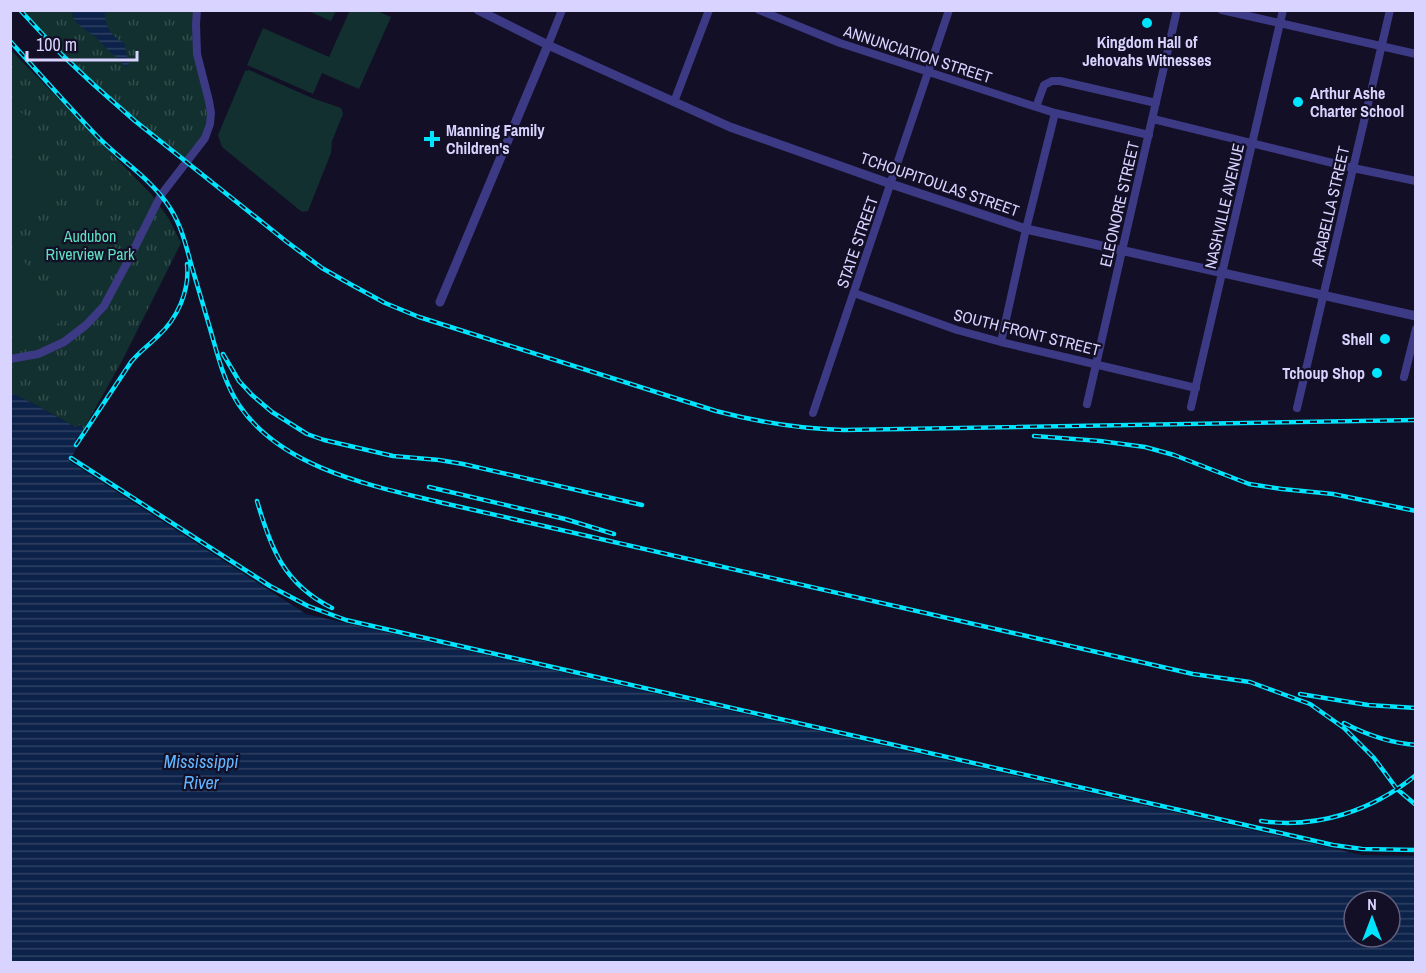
<svg xmlns="http://www.w3.org/2000/svg" width="1426" height="973" font-family="'Archivo Narrow',sans-serif">
  <style>
    .park { fill: url(#park-tufts) }
    .garden { fill: #12302f }
    .water { fill: url(#water-rules); fill-rule: evenodd }
    .lines { fill: none; stroke-linecap: round; stroke-linejoin: round }
    .minor { stroke: #3d3a85; stroke-width: 8 }
    .tertiary { stroke: #3d3a85; stroke-width: 9 }
    .rail-casing { stroke: #00e5ff; stroke-width: 4.5 }
    .rail { stroke: #130f26; stroke-width: 2; stroke-dasharray: 7; stroke-linecap: butt }
    .poi-dot { fill: #00e5ff; stroke: #130f26; stroke-width: 2 }
    .labels { text-anchor: middle; stroke-width: 4.5; stroke-linejoin: round; paint-order: stroke }
    .poi-label { font-size: 16px; font-weight: bold; fill: #d9d4ff; stroke: #130f26; text-anchor: start }
    .street-label { font-size: 16px; fill: #d9d4ff; stroke: #130f26 }
    .park-label { font-size: 16px; fill: #5fe0c0; stroke: #130f26 }
    .water-label { font-size: 18px; font-style: italic; fill: #62b6ff; stroke: #130f26 }
  </style>
  <defs>
    <pattern id="park-tufts" width="24" height="20" patternUnits="userSpaceOnUse" patternTransform="scale(1.5)"><rect width="24" height="20" fill="#12302f"/><path d="M3 7l-1-3M5 7V3M7 7l1-3M15 17l-1-3M17 17v-4M19 17l1-3" fill="none" stroke="#344d4e"/></pattern>
    <pattern id="water-rules" width="6" height="5" patternUnits="userSpaceOnUse" patternTransform="scale(1.5)"><rect width="6" height="5" fill="#0c2248"/><path d="M0 2.5h6" fill="none" stroke="#2f4163"/></pattern>
  </defs>
  <rect width="100%" height="100%" fill="#130f26"/>
  <!-- park -->
  <path class="park" d="M 20,11 L 199,11 L 197,54 L 211,113 L 205,138 L 187,162 C 152,134 117,106 84,76 C 62,55 41,33 20,11 Z
    M 10,49 L 152,195 L 169,219 L 181,243 L 122,361 L 83,430 L 81,425 L 75,427 L 38,406 L 11,393 Z"/>
  <!-- garden -->
  <path class="garden" d="M 350,10 L 377,11 L 391,17 L 359,89 L 322,73 L 313,94 L 247,65 L 263,28 L 329,57 Z
    M 308,11 L 336,11 L 331,21 Z
    M 249,70 L 312,98 L 341,108 L 343,114 L 332,141 L 331,153 L 308,211 L 302,212 L 222,147 L 218,135 L 245,71 Z
    M 11,109 C 29,113 38,127 44,143 L 11,154 Z
    M 11,160 C 36,158 47,165 65,182 L 44,206 L 24,224 L 14,224 L 11,220 Z
    M 89,193 C 114,232 116,259 84,295 L 35,248 L 36,236 L 54,219 Z
    M 10,259 L 22,259 L 68,315 C 52,330 32,337 11,336 Z"/>
  <!-- water -->
  <path class="water" d="M 72,11 L 104,11 C 107,28 108,33 124,43 L 129,65 L 126,67 L 93,35 L 85,30 L 78,24 L 73,18 Z
    M 11,393 L 38,406 L 75,427 L 82,425 L 83,430 L 75,440 L 77,441 L 75,444 L 78,446 L 69,461 L 306,614 L 1362,855 L 1415,856 L 1415,962 L 11,962 ZM 1354,901 L 1390,901 L 1390,937 L 1354,937 Z"/>
  <g class="lines">
    <!-- minor -->
    <path class="minor" d="M 759,10 L 840,43 L 1036,107 L 1044,85 L 1052,81 L 1060,81 L 1156,103
      M 1222,10 L 1416,54
      M 548,45 L 562,10
      M 674,102 L 709,10
      M 1036,107 L 1055,113 L 1149,135
      M 1153,119 L 1353,168 L 1416,181
      M 854,293 L 957,330 L 1001,342 L 1196,388
      M 1001,342 L 1026,229 L 1055,113
      M 10,359 L 38,354 L 64,342 L 86,325 L 104,306 L 127,263 L 161,195 L 205,138 L 210,124 L 211,113 L 209,101 L 197,54 L 196,24 L 197,10
      M 1404,377 L 1416,329
      M 1087,404 L 1177,10
      M 1191,407 L 1283,10
      M 1297,408 L 1390,10
      M 813,413 L 949,10"/>
    <!-- tertiary -->
    <path class="tertiary" d="M 478,10 L 548,45 L 730,127 L 891,184 L 1026,229 L 1416,316
      M 440,302 L 548,45"/>
    <!-- rail casing -->
    <g class="rail-casing">
      <path id="rail" d="M 20,10 L 61,54 L 93,84 L 135,121 L 287,242 L 322,268 L 350,284 L 385,303 L 419,317 L 716,411 C 758,422 800,429 844,430 L 1416,420
        M 10,41 C 39,73 67,105 96,135 C 120,160 152,179 170,208 C 181,225 186,245 191,264 C 197,284 203,304 209,325 C 217,352 223,381 239,405 C 282,469 373,486 443,503 L 1193,674 L 1250,682 L 1310,704 L 1344,728 L 1374,758 L 1397,789 L 1416,805
        M 223,354 L 239,381 L 252,395 L 272,412 L 307,434 L 324,440 L 393,456 L 439,460 L 463,464 L 642,505
        M 1034,436 L 1100,441 L 1145,447 L 1174,455 L 1249,484 L 1282,489 L 1333,494 L 1416,511
        M 76,445 L 131,362 C 139,352 149,345 158,336 C 177,319 190,291 187,264
        M 71,458 L 270,586 L 308,606 L 346,620 L 1333,845 L 1362,849 L 1416,850
        M 429,487 L 565,519 L 614,534
        M 257,501 C 271,549 284,584 332,608
        M 1300,694 L 1368,705 L 1416,708
        M 1344,723 C 1367,735 1390,743 1416,745
        M 1261,821 C 1317,829 1372,811 1416,775"/>
    </g>
    <!-- rail -->
    <use href="#rail" class="rail"/>
  </g>
  <!-- markers -->
  <g class="poi-dot">
    <circle cx="1147" cy="23" r="6"/>
    <circle cx="1298" cy="102" r="6"/>
    <path d="M429 130h6v6h6v6h-6v6h-6v-6h-6v-6h6z"/>
    <circle cx="1385" cy="339" r="6"/>
    <circle cx="1377" cy="373" r="6"/>
  </g>
  <g class="labels">
    <!-- poi labels -->
    <g class="poi-label">
      <text x="1147" y="48" text-anchor="middle">Kingdom Hall of<tspan x="1147" dy="18">Jehovahs Witnesses</tspan></text>
      <text x="1310" y="99">Arthur Ashe<tspan x="1310" dy="18">Charter School</tspan></text>
      <text x="446" y="136">Manning Family<tspan x="446" dy="18">Children's</tspan></text>
      <text x="1373" y="345" text-anchor="end">Shell</text>
      <text x="1365" y="379" text-anchor="end">Tchoup Shop</text>
    </g>
    <!-- street labels -->
    <g class="street-label">
      <text transform="translate(918 54) rotate(18)" y="6">ANNUNCIATION STREET</text>
      <text transform="translate(940 184) rotate(19)" y="6">TCHOUPITOULAS STREET</text>
      <text transform="translate(1119 204) rotate(-77)" y="6">ELEONORE STREET</text>
      <text transform="translate(1224 206) rotate(-77)" y="6">NASHVILLE AVENUE</text>
      <text transform="translate(1330 206) rotate(-77)" y="6">ARABELLA STREET</text>
      <text transform="translate(857 242) rotate(-71)" y="6">STATE STREET</text>
      <text transform="translate(1027 332) rotate(14)" y="6">SOUTH FRONT STREET</text>
    </g>
    <!-- park labels -->
    <g class="park-label">
      <text x="90" y="242">Audubon<tspan x="90" dy="18">Riverview Park</tspan></text>
    </g>
    <!-- water labels -->
    <g class="water-label">
      <text x="201" y="768">Mississippi<tspan x="201" dy="21">River</tspan></text>
    </g>
  </g>
  <!-- border -->
  <rect width="1426" height="973" fill="none" stroke="#d9d4ff" stroke-width="24"/>
  <!-- north arrow -->
  <g transform="translate(1372 919)"><circle r="28" fill="#130f26" stroke="#625e7d" stroke-width="1.5"/>
  <path d="M0-4.5L10 22L0 15L-10 22Z" fill="#00e5ff"/>
  <text y="-9" font-size="16" font-weight="bold" text-anchor="middle" fill="#d9d4ff">N</text>
  </g>
  <!-- scale -->
  <path d="M27 51v9h110v-9" fill="none" stroke="#d9d4ff" stroke-width="3"/>
  <text x="36" y="51" font-size="18" fill="#d9d4ff" stroke="#130f26" stroke-width="4.5" paint-order="stroke">100 m</text>
</svg>
